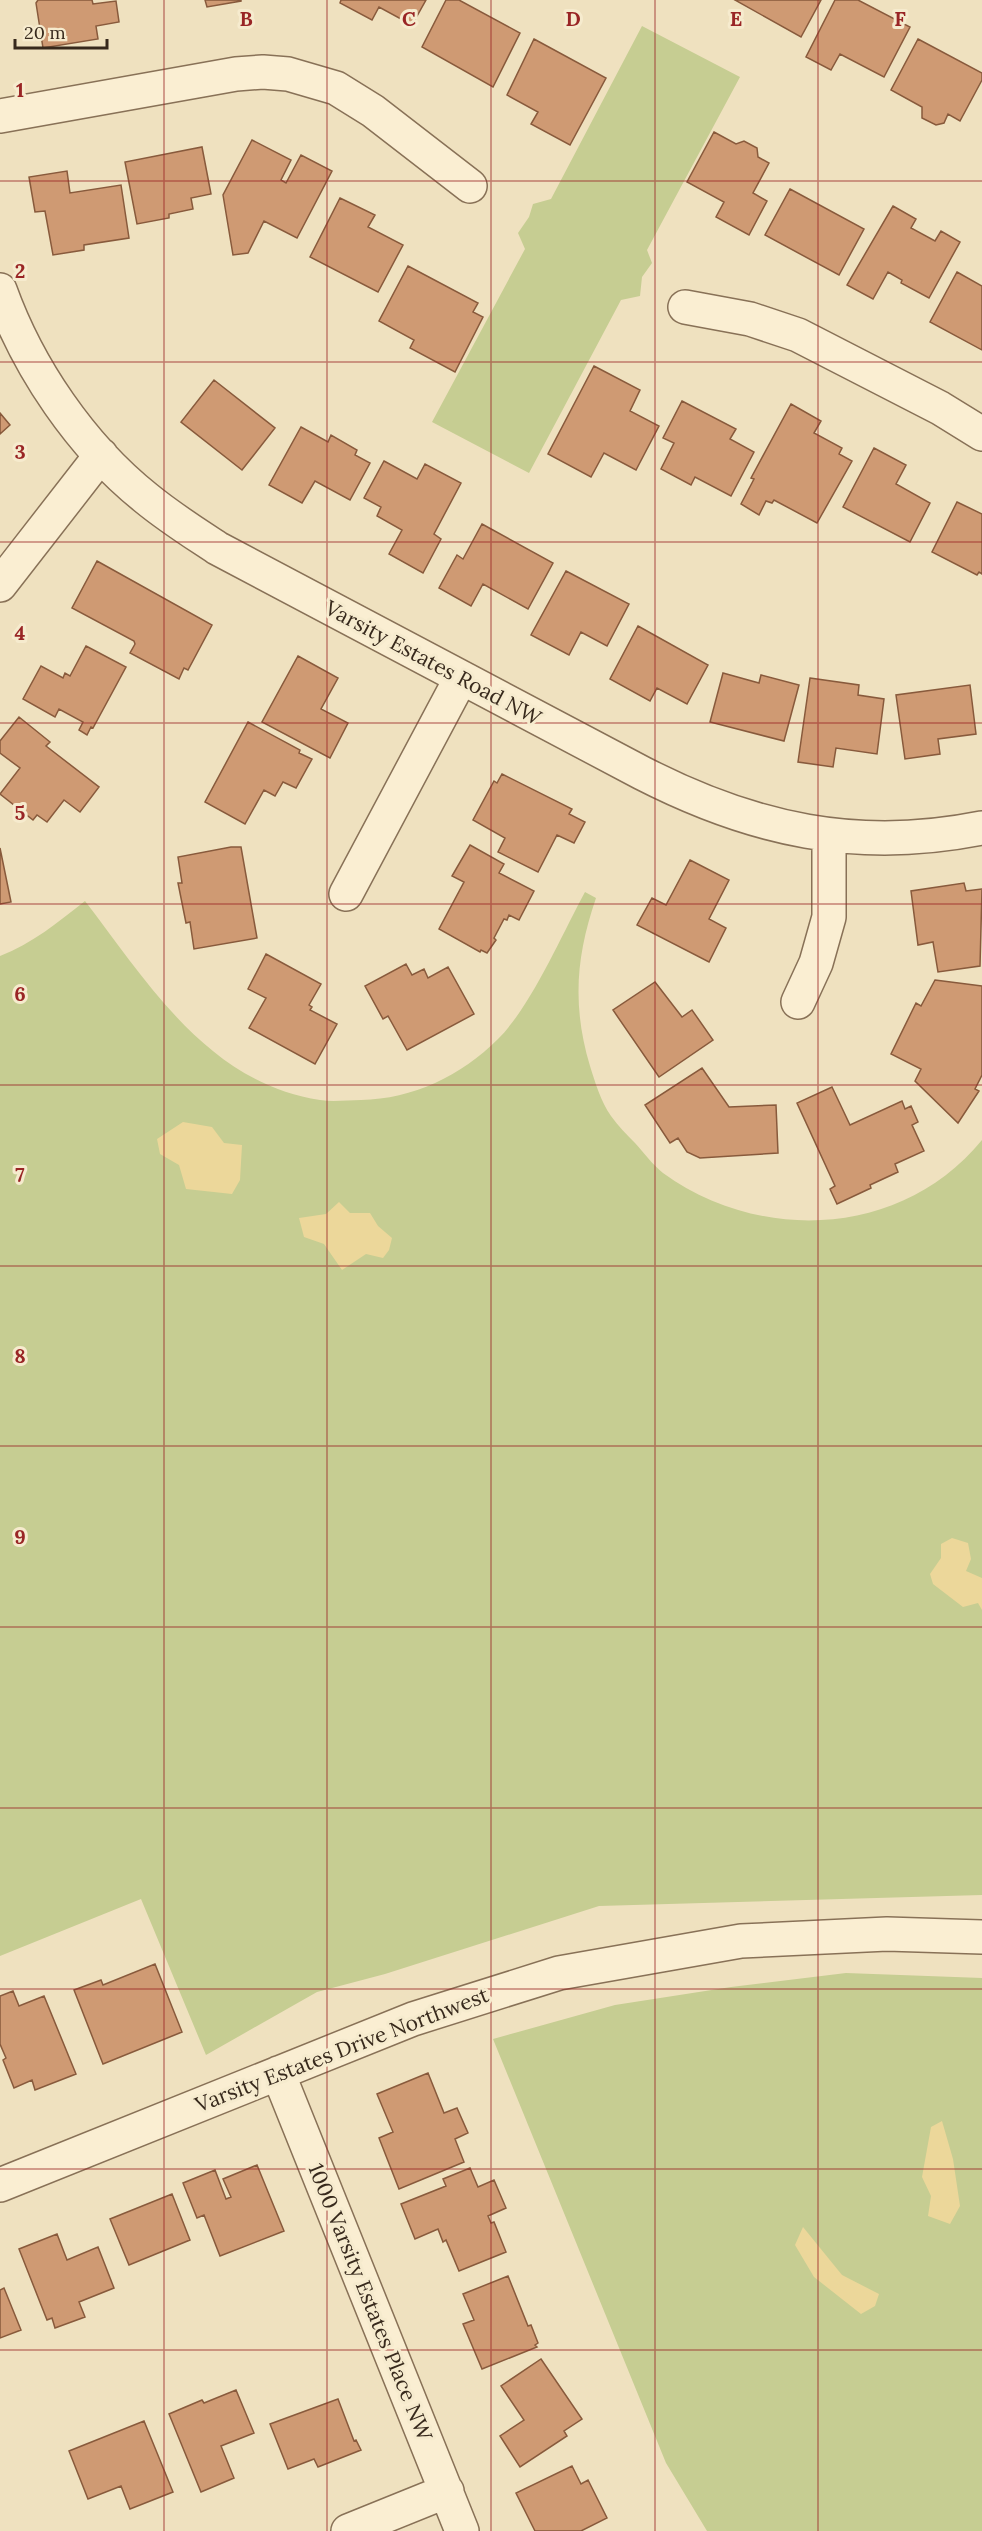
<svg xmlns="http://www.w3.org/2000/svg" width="982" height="2531" font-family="Lora,serif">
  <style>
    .green { fill: #c6cd92 }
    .sand { fill: #ecd79a }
    .building { fill: #cf9a73; stroke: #885a3c; stroke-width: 1.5 }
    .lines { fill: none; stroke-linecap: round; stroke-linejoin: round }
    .minor-casing { stroke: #887157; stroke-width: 36 }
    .minor { stroke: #faeed2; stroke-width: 33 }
    .grid { fill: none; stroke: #992525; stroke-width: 1.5; stroke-opacity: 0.55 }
    .labels { text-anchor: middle; stroke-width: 6; stroke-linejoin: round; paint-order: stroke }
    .street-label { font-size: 21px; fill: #37291c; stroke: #f6ebce }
    .grid-label { font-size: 20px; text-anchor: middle; font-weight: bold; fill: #992525; stroke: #f6ebce; stroke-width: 6; stroke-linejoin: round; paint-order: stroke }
  </style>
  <rect width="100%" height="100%" fill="#efe1bf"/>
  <!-- green -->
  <path class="green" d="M 642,26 L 740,77 L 647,250 L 652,263 L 642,277 L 640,296 L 621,300 L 529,473 L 432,422 L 525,249 L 518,233 L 529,217 L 533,204 L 551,199 Z
    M 585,892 L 596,898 C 576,956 572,1006 590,1066 C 595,1082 601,1102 611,1116 C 618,1126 627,1135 635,1143 C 644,1153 653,1165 663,1173 C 761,1244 903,1237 982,1140 L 982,1895 L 599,1906 L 385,1974 L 317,1992 L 206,2055 L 141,1899 L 0,1956 L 0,956 C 32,944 58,922 85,901 C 148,983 208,1083 320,1100 C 333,1102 348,1100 361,1100 C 413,1099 461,1076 498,1039 C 532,1005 561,936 585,892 Z
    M 846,1973 L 982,1978 L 982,2531 L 707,2531 L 666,2463 L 493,2039 L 615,2005 L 731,1987 Z"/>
  <!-- sand -->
  <path class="sand" d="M 183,1122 L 212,1127 L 224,1143 L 242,1145 L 240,1180 L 232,1194 L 186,1189 L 179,1165 L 160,1154 L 157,1139 Z
    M 339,1202 L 350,1213 L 370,1213 L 378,1226 L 392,1238 L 389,1250 L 383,1258 L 366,1254 L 342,1270 L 324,1244 L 304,1237 L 299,1218 L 326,1214 Z
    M 952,1538 L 968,1543 L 971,1559 L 966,1571 L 982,1578 L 982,1610 L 978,1603 L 963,1607 L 933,1584 L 930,1574 L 941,1558 L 941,1544 Z
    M 942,2121 L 953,2159 L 960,2206 L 950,2224 L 928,2216 L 931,2196 L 922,2177 L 931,2127 Z
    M 803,2227 L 842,2275 L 879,2294 L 875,2306 L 861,2314 L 814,2277 L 795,2245 Z"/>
  <!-- building -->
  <path class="building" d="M 38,0 L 92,0 L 93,4 L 116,1 L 119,22 L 96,26 L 98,39 L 43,48 L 36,3 Z
    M 205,0 L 241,0 L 241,1 L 207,7 Z
    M 341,0 L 426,0 L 412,25 L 379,7 L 372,20 L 340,3 Z
    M 446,0 L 459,0 L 520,33 L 493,87 L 422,47 Z
    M 735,0 L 821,0 L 801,37 Z
    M 835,0 L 858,0 L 910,27 L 884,77 L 840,54 L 831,70 L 806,57 Z
    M 534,39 L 606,78 L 570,145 L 531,124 L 538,112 L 507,95 Z
    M 918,39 L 982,73 L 982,80 L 960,121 L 948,114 L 944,123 L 936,125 L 922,118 L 922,107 L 891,90 Z
    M 714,132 L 736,144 L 744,141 L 757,148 L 758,157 L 769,163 L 753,193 L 767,201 L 749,235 L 716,217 L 724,202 L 687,182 Z
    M 252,140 L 291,160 L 281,180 L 286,183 L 301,155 L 332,171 L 297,238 L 264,221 L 248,253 L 233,255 L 223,195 Z
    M 202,147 L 211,194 L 191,198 L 193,209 L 169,214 L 169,218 L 137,224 L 125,162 Z
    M 67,171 L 70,193 L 121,185 L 129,238 L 84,245 L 84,250 L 53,255 L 45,211 L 35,212 L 29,177 Z
    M 790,189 L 864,229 L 839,275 L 765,235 Z
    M 340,198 L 375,215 L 368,227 L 403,245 L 378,292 L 310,257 Z
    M 893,206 L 916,219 L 911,228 L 935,241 L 941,231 L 960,242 L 929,298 L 901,283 L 902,280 L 888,272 L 873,299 L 847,285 Z
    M 408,266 L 478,303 L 473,312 L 483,317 L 455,372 L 410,348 L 414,340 L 379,321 Z
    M 957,272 L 982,286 L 982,350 L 930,322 Z
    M 594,366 L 640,390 L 630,411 L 659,426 L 636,470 L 604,453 L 591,477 L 548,454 Z
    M 214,380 L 275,428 L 242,470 L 181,422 Z
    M 682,401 L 736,429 L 730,439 L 754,452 L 731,496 L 695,477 L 691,485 L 661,469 L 674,443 L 663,438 Z
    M 791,404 L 821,421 L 814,433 L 842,448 L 839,454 L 852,461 L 817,523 L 774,500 L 772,503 L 766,501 L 759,515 L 741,504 L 754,479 L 751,478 Z
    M 0,413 L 10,425 L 0,434 Z
    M 301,427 L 328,442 L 331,435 L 357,450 L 355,455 L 370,463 L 350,500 L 315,481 L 302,503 L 269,485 Z
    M 874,448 L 906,465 L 896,484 L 930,503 L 910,542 L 843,507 Z
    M 384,461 L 417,479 L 425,464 L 461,483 L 434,534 L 441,539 L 423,573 L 389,554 L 402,530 L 377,516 L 381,507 L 364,498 Z
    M 957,502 L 982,514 L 982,574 L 979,572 L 977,575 L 932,552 Z
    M 482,524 L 553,563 L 528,609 L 483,584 L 471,606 L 439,588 L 457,555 L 463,559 Z
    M 97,561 L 212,625 L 188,670 L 184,668 L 179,679 L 130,653 L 135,644 L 134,641 L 72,608 Z
    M 566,571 L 629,604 L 607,646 L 581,632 L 569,655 L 531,635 Z
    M 638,626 L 708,665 L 687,704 L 657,688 L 650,701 L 610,679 Z
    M 86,646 L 126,667 L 93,728 L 91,727 L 87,735 L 79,730 L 83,722 L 59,709 L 55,717 L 23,699 L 41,666 L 63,678 L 65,673 L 70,676 Z
    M 298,656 L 338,678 L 321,709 L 348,723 L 330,758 L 262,722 Z
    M 723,673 L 759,683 L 761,675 L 799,685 L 784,741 L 710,722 Z
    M 810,678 L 859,685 L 858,695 L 884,699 L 877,754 L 836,748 L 833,767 L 798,762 Z
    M 970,685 L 976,734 L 938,739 L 940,754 L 905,759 L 896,695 Z
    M 19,717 L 50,742 L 46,746 L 99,787 L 80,812 L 64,800 L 47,822 L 37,815 L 33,820 L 0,794 L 20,768 L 0,753 L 0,741 Z
    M 248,722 L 300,750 L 299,753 L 312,759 L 296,788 L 283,782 L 275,796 L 264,790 L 245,824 L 205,802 Z
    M 502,774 L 572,809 L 569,814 L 585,822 L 574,843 L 557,835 L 538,872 L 498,852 L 505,838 L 473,820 L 494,781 L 497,783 Z
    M 470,845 L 504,864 L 499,873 L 534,891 L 519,920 L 509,915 L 507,920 L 504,919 L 494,938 L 496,940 L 487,953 L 481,950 L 480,952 L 439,929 L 464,882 L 452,876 Z
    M 231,847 L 241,847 L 257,938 L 194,949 L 190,922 L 186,923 L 178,883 L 182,883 L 178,857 Z
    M 0,848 L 11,902 L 0,904 Z
    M 690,860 L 729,880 L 709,919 L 726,928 L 709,962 L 637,925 L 652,898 L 666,905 Z
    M 964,883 L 966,891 L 982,889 L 980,966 L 938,972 L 933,942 L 918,945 L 911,891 Z
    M 266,954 L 321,984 L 309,1005 L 312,1007 L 310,1010 L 337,1024 L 315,1064 L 249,1028 L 266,998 L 248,989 Z
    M 406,964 L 412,975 L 424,969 L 428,978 L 448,967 L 474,1014 L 407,1050 L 388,1016 L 383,1019 L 365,986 Z
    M 935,980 L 982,986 L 982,1075 L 975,1089 L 979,1091 L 958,1123 L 915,1081 L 921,1069 L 891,1054 L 916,1003 L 921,1006 Z
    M 655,982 L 682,1017 L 692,1010 L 713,1040 L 659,1077 L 613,1010 Z
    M 702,1068 L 729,1107 L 776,1105 L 778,1153 L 700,1158 L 687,1152 L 678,1138 L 670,1143 L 645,1105 Z
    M 832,1087 L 850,1125 L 902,1101 L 905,1109 L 911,1106 L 918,1122 L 912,1125 L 924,1151 L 895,1164 L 898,1172 L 870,1185 L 871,1188 L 837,1204 L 830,1189 L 835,1186 L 797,1103 Z
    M 155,1964 L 182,2032 L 103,2064 L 74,1990 L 101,1980 L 103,1985 Z
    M 13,1991 L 19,2006 L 44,1996 L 76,2074 L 35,2090 L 32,2080 L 14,2088 L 3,2060 L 6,2058 L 0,2044 L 0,1996 Z
    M 428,2073 L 444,2113 L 457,2108 L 468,2133 L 455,2139 L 464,2162 L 399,2189 L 379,2138 L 393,2132 L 377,2094 Z
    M 257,2165 L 284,2231 L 220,2256 L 204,2215 L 197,2218 L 183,2183 L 215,2170 L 226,2199 L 231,2197 L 223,2179 Z
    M 470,2168 L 478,2187 L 494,2180 L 506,2208 L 488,2216 L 491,2223 L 494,2222 L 506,2252 L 459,2271 L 446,2240 L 443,2242 L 438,2229 L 415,2239 L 401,2204 L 446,2186 L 443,2179 Z
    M 172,2194 L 190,2240 L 129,2265 L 110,2219 Z
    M 57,2234 L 67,2260 L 98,2247 L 114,2288 L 79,2302 L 85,2317 L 55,2328 L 52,2318 L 47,2320 L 19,2249 Z
    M 508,2276 L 528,2326 L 531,2325 L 538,2343 L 535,2345 L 537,2347 L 482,2369 L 463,2324 L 474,2320 L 463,2294 Z
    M 4,2288 L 21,2330 L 0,2338 L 0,2290 Z
    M 541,2359 L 582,2419 L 564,2431 L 567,2436 L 520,2467 L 500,2436 L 524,2420 L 501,2386 Z
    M 236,2390 L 254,2433 L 221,2446 L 234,2478 L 201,2492 L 169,2414 L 202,2400 L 204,2403 Z
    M 338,2399 L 354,2441 L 356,2440 L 361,2450 L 318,2467 L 314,2459 L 288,2469 L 270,2424 Z
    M 144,2421 L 173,2492 L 130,2509 L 121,2486 L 88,2499 L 69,2451 Z
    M 572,2466 L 581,2484 L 588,2480 L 607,2518 L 581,2531 L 535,2531 L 516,2493 Z"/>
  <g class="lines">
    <!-- minor casing -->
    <g class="minor-casing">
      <path id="minor" d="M 0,116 L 236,74 L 263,72 L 288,74 L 336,88 L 373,111 L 470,186
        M 0,290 C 28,368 81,446 146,498 C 169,517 193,532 217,548 L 642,773 C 753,830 858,853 982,828
        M 685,307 L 750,319 L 798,335 L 940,408 L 982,434
        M 0,585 L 101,455
        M 346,894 L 461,678
        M 798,1002 L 816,963 L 829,917 L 829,835
        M 278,2073 L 462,2531
        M 0,2185 L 413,2019 L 559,1973 L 741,1941 L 887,1934 L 982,1937
        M 348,2531 L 447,2491"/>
    </g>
    <!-- minor -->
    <use href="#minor" class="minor"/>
  </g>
  <!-- grid -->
  <path class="grid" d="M 164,0 L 164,2531M 327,0 L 327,2531M 491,0 L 491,2531M 655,0 L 655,2531M 818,0 L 818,2531M 0,181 L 982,181M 0,362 L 982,362M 0,542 L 982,542M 0,723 L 982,723M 0,904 L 982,904M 0,1085 L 982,1085M 0,1266 L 982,1266M 0,1446 L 982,1446M 0,1627 L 982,1627M 0,1808 L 982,1808M 0,1989 L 982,1989M 0,2169 L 982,2169M 0,2350 L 982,2350"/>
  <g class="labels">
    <!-- street labels -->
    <g class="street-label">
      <text transform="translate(433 663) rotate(28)" y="7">Varsity Estates Road NW</text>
      <text transform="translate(342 2050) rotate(-21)" y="7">Varsity Estates Drive Northwest</text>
      <text transform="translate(370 2302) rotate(68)" y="7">1000 Varsity Estates Place NW</text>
    </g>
  </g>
  <g class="grid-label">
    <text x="246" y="26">B</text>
    <text x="409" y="26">C</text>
    <text x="573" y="26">D</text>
    <text x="736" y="26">E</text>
    <text x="900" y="26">F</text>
    <text x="20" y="97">1</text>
    <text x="20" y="278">2</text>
    <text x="20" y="459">3</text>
    <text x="20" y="640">4</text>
    <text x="20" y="820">5</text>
    <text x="20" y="1001">6</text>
    <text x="20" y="1182">7</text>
    <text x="20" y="1363">8</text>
    <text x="20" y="1544">9</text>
  </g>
  <!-- scale -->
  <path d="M15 39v9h92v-9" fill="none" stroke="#37291c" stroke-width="3"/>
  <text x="24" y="39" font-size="18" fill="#37291c" stroke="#f6ebce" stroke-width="4.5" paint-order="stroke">20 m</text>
</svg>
